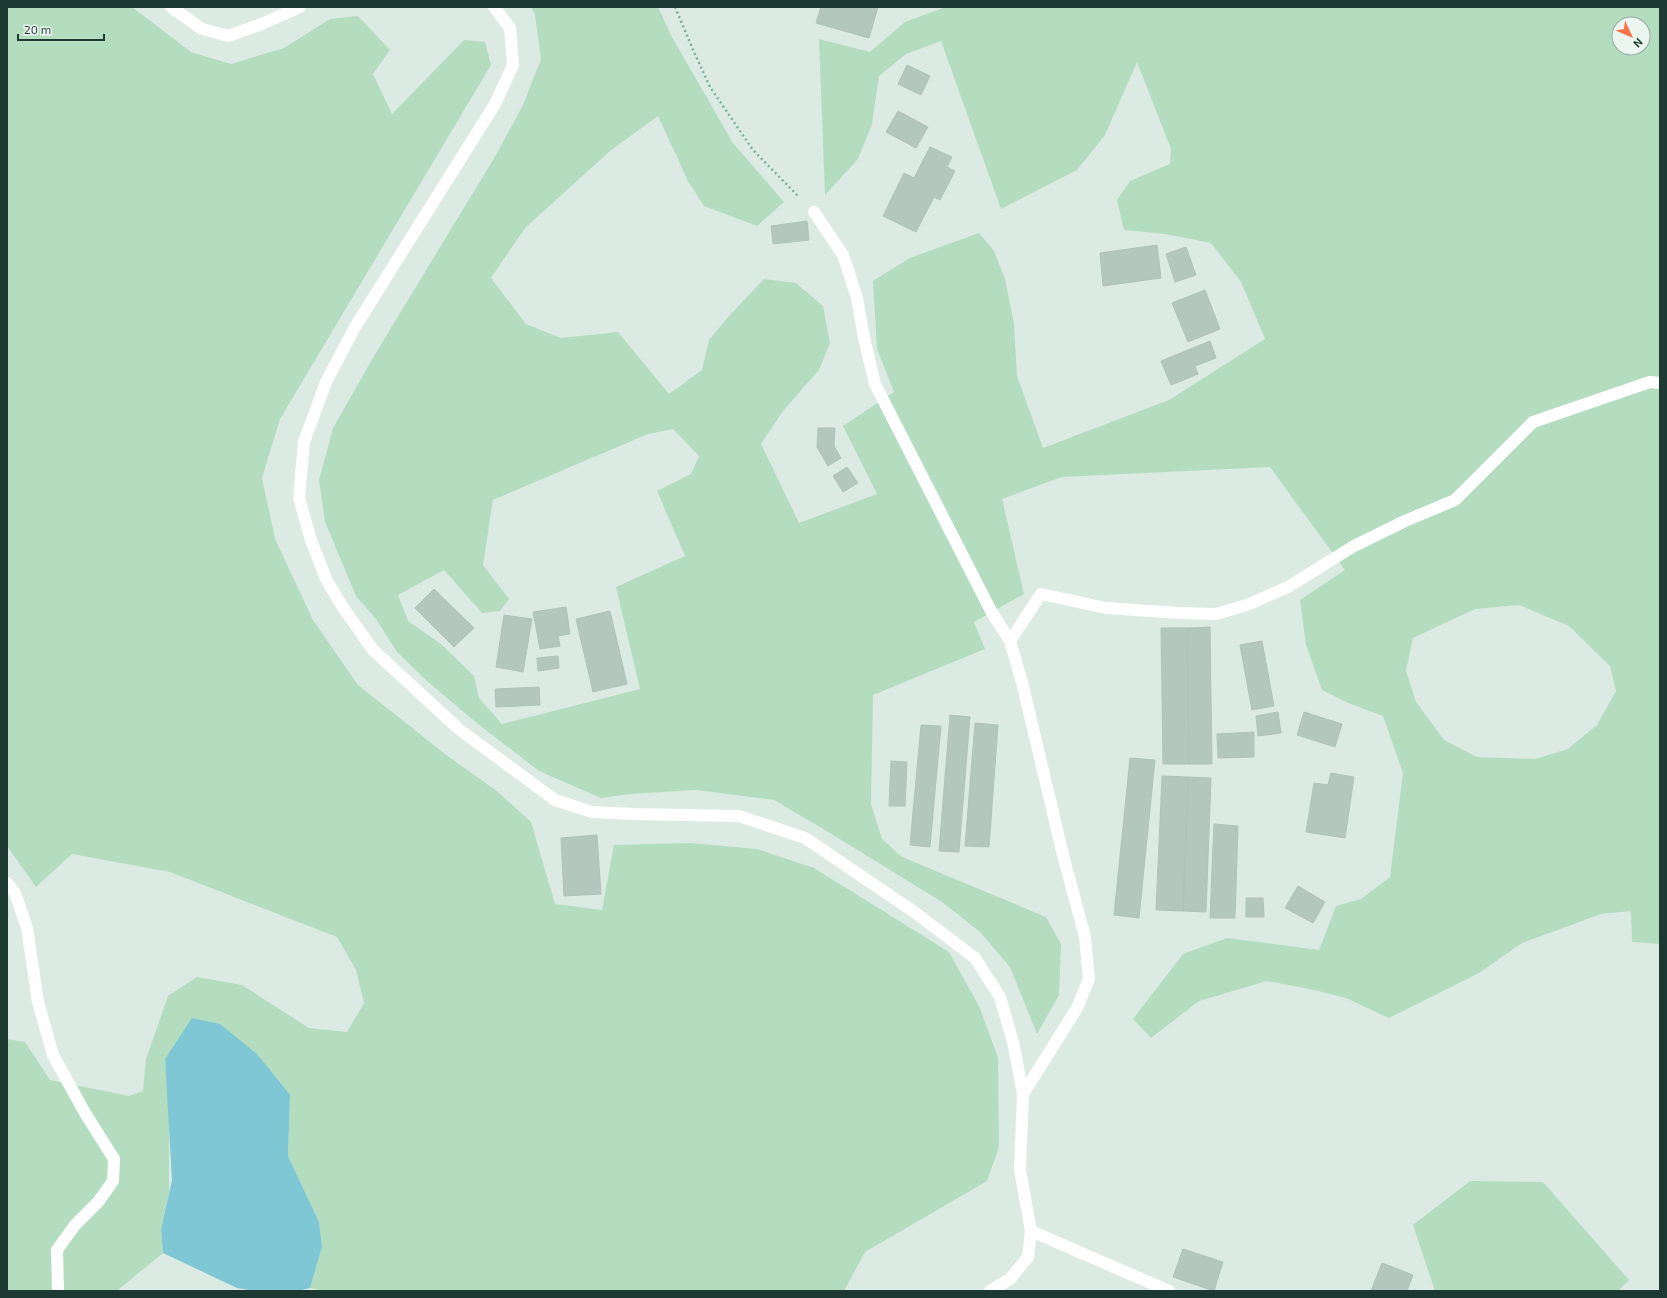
<svg xmlns="http://www.w3.org/2000/svg" width="1667" height="1298" font-family="'Exo 2',sans-serif">
  <style>
    .green { fill: #b3ddbe; fill-rule: evenodd }
    .water { fill: #7fc7d4 }
    .building { fill: #b4c7bf; stroke: #aec3bb }
    .lines { fill: none; stroke-linecap: round; stroke-linejoin: round }
    .path { stroke: #7ab09f; stroke-width: 2.5; stroke-dasharray: 2 3; stroke-linecap: butt }
    .street { stroke: #fff; stroke-width: 12 }
  </style>
  <rect width="100%" height="100%" fill="#dceae4"/>
  <!-- green -->
  <path class="green" d="M 7,7 L 132,7 L 191,52 L 231,64 L 284,48 L 330,19 L 358,16 L 390,50 L 373,74 L 392,114 L 464,40 L 485,42 L 491,65 L 280,419 L 262,478 L 275,539 L 313,620 L 358,685 L 445,754 L 498,792 L 531,822 L 555,904 L 602,910 L 614,845 L 690,843 L 757,849 L 814,868 L 949,952 L 980,1008 L 998,1058 L 999,1147 L 987,1181 L 865,1252 L 844,1291 L 324,1291 L 310,1288 L 322,1247 L 319,1222 L 288,1156 L 290,1095 L 165,1059 L 169,1108 L 169,1192 L 161,1229 L 163,1253 L 119,1289 L 118,1291 L 7,1291 L 7,1039 L 25,1042 L 50,1080 L 129,1096 L 143,1091 L 146,1059 L 168,996 L 197,977 L 242,985 L 309,1028 L 347,1032 L 364,1003 L 356,970 L 337,937 L 170,872 L 72,854 L 36,887 L 7,846 Z
    M 531,7 L 658,7 L 672,37 L 733,143 L 784,202 L 757,226 L 704,206 L 688,181 L 658,116 L 610,151 L 525,228 L 491,278 L 526,324 L 561,338 L 618,332 L 669,394 L 702,370 L 709,340 L 729,316 L 764,279 L 796,283 L 823,306 L 830,343 L 819,370 L 783,411 L 761,444 L 799,523 L 877,494 L 843,426 L 894,392 L 877,349 L 873,281 L 910,258 L 979,233 L 994,251 L 1005,279 L 1014,324 L 1017,376 L 1043,448 L 1169,400 L 1265,339 L 1241,282 L 1211,243 L 1165,234 L 1124,230 L 1117,200 L 1130,181 L 1170,164 L 1171,149 L 1137,62 L 1105,135 L 1077,170 L 1001,209 L 941,41 L 906,54 L 879,76 L 872,124 L 858,159 L 825,195 L 819,39 L 870,52 L 905,22 L 946,7 L 1660,7 L 1660,944 L 1632,942 L 1631,911 L 1601,914 L 1522,943 L 1479,973 L 1389,1018 L 1346,998 L 1314,990 L 1267,981 L 1199,1001 L 1151,1038 L 1133,1019 L 1183,954 L 1227,938 L 1319,950 L 1336,906 L 1361,899 L 1390,877 L 1403,773 L 1383,716 L 1348,703 L 1322,690 L 1306,645 L 1300,600 L 1345,570 L 1270,467 L 1062,477 L 1002,499 L 1024,594 L 974,622 L 985,649 L 873,695 L 871,804 L 882,839 L 902,857 L 1046,917 L 1061,944 L 1059,995 L 1037,1034 L 1010,967 L 980,932 L 942,902 L 830,833 L 774,800 L 696,790 L 630,794 L 601,798 L 539,771 L 478,724 L 427,681 L 397,652 L 376,619 L 356,596 L 325,522 L 319,480 L 333,428 L 374,356 L 496,155 L 523,105 L 541,59 L 535,15 ZM 1619,24 L 1643,24 L 1643,48 L 1619,48 ZM 673,429 L 699,456 L 691,474 L 657,491 L 685,556 L 616,587 L 640,689 L 502,724 L 479,698 L 474,676 L 441,644 L 408,621 L 398,595 L 444,570 L 482,613 L 500,611 L 509,599 L 483,565 L 493,500 L 648,434 ZM 1519,605 L 1569,626 L 1610,666 L 1616,691 L 1597,725 L 1568,749 L 1535,759 L 1477,757 L 1444,740 L 1416,702 L 1406,671 L 1413,638 L 1475,609 Z
    M 1470,1181 L 1543,1182 L 1629,1280 L 1618,1291 L 1435,1291 L 1413,1225 Z"/>
  <!-- water -->
  <path class="water" d="M 192,1018 L 220,1024 L 257,1054 L 290,1095 L 288,1156 L 319,1222 L 322,1247 L 310,1288 L 298,1291 L 255,1291 L 237,1288 L 163,1253 L 161,1229 L 172,1180 L 165,1059 Z"/>
  <!-- building -->
  <path class="building" d="M 821,7 L 878,7 L 869,38 L 816,23 Z
    M 907,65 L 930,76 L 921,95 L 898,84 Z
    M 898,111 L 928,127 L 916,148 L 886,132 Z
    M 930,147 L 952,157 L 947,167 L 955,171 L 940,200 L 934,197 L 916,232 L 883,216 L 904,173 L 914,178 Z
    M 807,221 L 809,240 L 773,244 L 771,226 Z
    M 1157,245 L 1161,278 L 1103,286 L 1100,253 Z
    M 1186,247 L 1196,275 L 1175,282 L 1166,254 Z
    M 1205,290 L 1220,329 L 1188,342 L 1172,303 Z
    M 1210,341 L 1216,358 L 1195,366 L 1198,374 L 1171,385 L 1161,361 Z
    M 818,428 L 835,428 L 834,446 L 841,458 L 828,466 L 817,447 Z
    M 847,467 L 858,483 L 843,492 L 833,476 Z
    M 434,589 L 474,628 L 454,647 L 415,608 Z
    M 566,607 L 570,634 L 558,636 L 560,646 L 540,649 L 533,612 Z
    M 610,611 L 627,684 L 593,692 L 576,619 Z
    M 504,615 L 532,619 L 523,672 L 496,667 Z
    M 1210,627 L 1212,764 L 1189,764 L 1187,628 Z
    M 1161,628 L 1187,628 L 1189,764 L 1163,764 Z
    M 1262,641 L 1274,706 L 1252,710 L 1240,645 Z
    M 558,656 L 559,668 L 538,671 L 537,658 Z
    M 539,687 L 540,705 L 496,707 L 495,689 Z
    M 1278,712 L 1281,733 L 1258,736 L 1256,716 Z
    M 1304,712 L 1342,724 L 1335,747 L 1297,735 Z
    M 950,715 L 970,717 L 959,852 L 939,851 Z
    M 975,723 L 998,725 L 989,847 L 965,846 Z
    M 921,725 L 941,726 L 930,847 L 910,845 Z
    M 1254,732 L 1254,757 L 1218,758 L 1217,734 Z
    M 1130,758 L 1155,760 L 1139,918 L 1114,915 Z
    M 891,761 L 907,762 L 905,806 L 889,806 Z
    M 1331,773 L 1354,777 L 1345,838 L 1306,832 L 1314,783 L 1328,785 Z
    M 1162,776 L 1188,777 L 1183,911 L 1156,910 Z
    M 1188,777 L 1211,778 L 1206,912 L 1183,911 Z
    M 1214,824 L 1238,826 L 1235,918 L 1210,918 Z
    M 597,835 L 601,894 L 564,896 L 561,838 Z
    M 1298,886 L 1325,902 L 1313,923 L 1285,908 Z
    M 1246,898 L 1263,898 L 1264,917 L 1246,917 Z
    M 1183,1249 L 1223,1262 L 1214,1291 L 1173,1277 Z
    M 1382,1263 L 1413,1275 L 1407,1291 L 1371,1291 Z"/>
  <g class="lines">
    <!-- path -->
    <path class="path" d="M 675,7 L 694,52 L 710,87 L 753,150 L 799,197"/>
    <!-- street -->
    <path class="street" d="M 171,7 L 202,29 L 228,36 L 259,25 L 300,7
      M 494,7 L 510,28 L 513,65 L 495,104 L 355,327 L 326,382 L 304,442 L 299,498 L 311,540 L 326,579 L 342,606 L 373,650 L 460,730 L 555,800 L 592,812 L 633,814 L 739,816 L 805,838 L 913,911 L 975,958 L 1000,997 L 1013,1042 L 1023,1094 L 1020,1170 L 1031,1231 L 1169,1291
      M 814,212 L 843,255 L 857,298 L 864,338 L 875,384 L 991,611 L 1010,641 L 1022,682 L 1063,855 L 1085,937 L 1089,979 L 1077,1008 L 1023,1094
      M 1010,641 L 1041,594 L 1106,608 L 1180,613 L 1216,614 L 1247,605 L 1288,587 L 1354,546 L 1405,521 L 1455,500 L 1533,422 L 1650,382 L 1660,383
      M 7,883 L 15,893 L 27,928 L 38,1002 L 53,1055 L 85,1113 L 114,1159 L 113,1181 L 98,1202 L 75,1225 L 57,1250 L 58,1291
      M 990,1291 L 1010,1279 L 1028,1257 L 1031,1231"/>
  </g>
  <!-- border -->
  <rect width="1667" height="1298" fill="none" stroke="#1d3a32" stroke-width="16"/>
  <!-- north arrow -->
  <g transform="translate(1631 36) rotate(134)"><circle r="19" fill="#ecf6f1" stroke="#99aba5"/>
  <path d="M0-3L7 15L0 10L-7 15Z" fill="#fc7447"/>
  <text y="-6" font-size="11" font-weight="bold" text-anchor="middle" fill="#1d3a32">N</text>
  </g>
  <!-- scale -->
  <path d="M18 34v6h86v-6" fill="none" stroke="#1d3a32" stroke-width="2"/>
  <text x="24" y="34" font-size="12" fill="#1d3a32" stroke="#ecf6f1" stroke-width="3" paint-order="stroke">20 m</text>
</svg>
